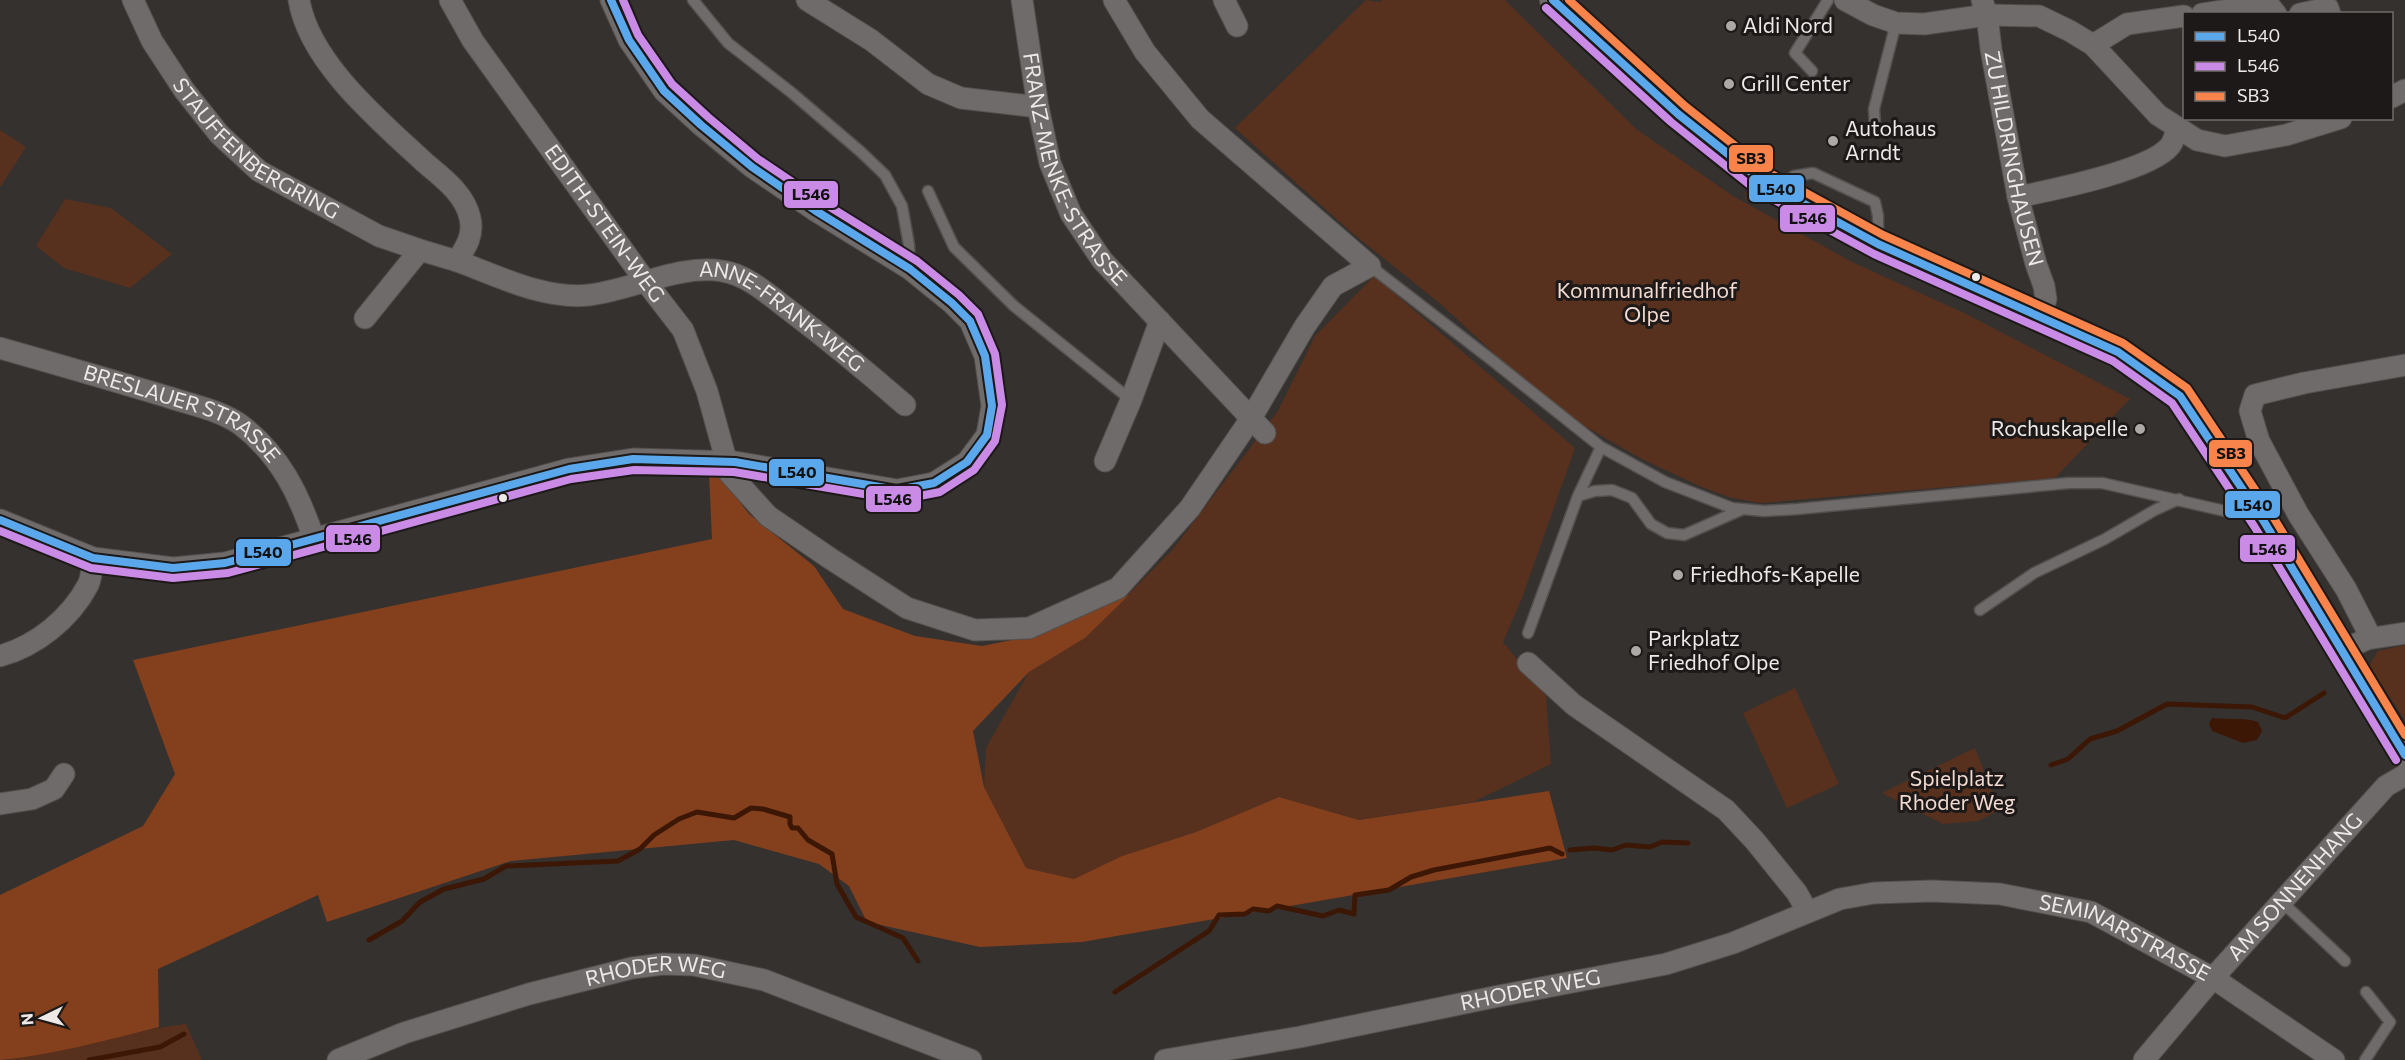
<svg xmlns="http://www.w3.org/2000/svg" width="2405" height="1060" font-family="Commissioner,sans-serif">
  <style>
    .green { fill: #58301e }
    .forest { fill: #843f1c }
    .water { fill: #3c1705 }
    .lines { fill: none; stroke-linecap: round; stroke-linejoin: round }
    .stream { stroke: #3c1705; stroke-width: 5 }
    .service-casing { stroke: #534f4d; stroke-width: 13 }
    .minor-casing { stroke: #534f4d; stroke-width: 23 }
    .tertiary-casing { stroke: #534f4d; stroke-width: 28 }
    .service { stroke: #6e6b6a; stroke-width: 10 }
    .minor { stroke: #6e6b6a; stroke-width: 21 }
    .tertiary { stroke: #6e6b6a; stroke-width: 26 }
    .bus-1-casing { stroke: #1c1918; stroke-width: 12 }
    .bus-2-casing { stroke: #1c1918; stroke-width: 12 }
    .bus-3-casing { stroke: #1c1918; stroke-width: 12 }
    .bus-1 { stroke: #5aa8eb; stroke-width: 8 }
    .bus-2 { stroke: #ca8be6; stroke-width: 8 }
    .bus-3 { stroke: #f8844c; stroke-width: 8 }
    .poi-dot { fill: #ada9a7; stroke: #1c1918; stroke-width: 2 }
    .bus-dot { fill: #eee9e7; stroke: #1c1918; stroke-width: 2 }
    .labels { text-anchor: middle; stroke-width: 6; stroke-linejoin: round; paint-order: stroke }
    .poi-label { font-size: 21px; fill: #eee9e7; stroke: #1c1918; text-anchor: start }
    .street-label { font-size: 21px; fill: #eee9e7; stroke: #1c1918 }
    .park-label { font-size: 21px; fill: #f2dad0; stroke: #1c1918 }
    .line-badge { stroke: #1c1918; stroke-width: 2 }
    .pale-badge-label { font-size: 16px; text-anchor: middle; font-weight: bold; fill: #111 }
  </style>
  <rect width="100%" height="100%" fill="#35312f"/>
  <!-- green -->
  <path class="green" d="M 1366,0 L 1380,2 L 1382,0 L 1505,0 L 1636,129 L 1733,196 L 1852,262 L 1964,313 L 2130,399 L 2055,478 L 1761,503 L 1732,498 L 1704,488 L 1642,459 L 1572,419 L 1499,358 L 1443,306 L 1350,231 L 1235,128 Z
    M 0,130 L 26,147 L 1,186 L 0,186 Z
    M 65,199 L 111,208 L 172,254 L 130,288 L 64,268 L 36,246 Z
    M 1374,276 L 1575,448 L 1522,598 L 1503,642 L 1546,695 L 1551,764 L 1473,802 L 1359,820 L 1279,797 L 1196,832 L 1122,856 L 1074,879 L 1026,868 L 984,787 L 986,748 L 1029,672 L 1085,638 L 1174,548 L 1278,411 L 1315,336 Z
    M 2405,645 L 2405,720 L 2369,666 L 2378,651 Z
    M 1795,688 L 1839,784 L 1787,808 L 1743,713 Z
    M 1975,748 L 1999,810 L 1978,821 L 1943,824 L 1882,793 Z
    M 186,1024 L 202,1060 L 0,1060 C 63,1054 123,1031 186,1024 Z"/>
  <!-- forest -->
  <path class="forest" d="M 709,474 L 719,475 L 749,514 L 814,566 L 843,609 L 915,636 L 982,646 L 1036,635 L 1129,595 L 1085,638 L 1029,672 L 973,731 L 984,787 L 1026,868 L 1074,879 L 1122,856 L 1196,832 L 1279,797 L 1359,820 L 1549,791 L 1567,858 L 1082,942 L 980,947 L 867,922 L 849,886 L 819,864 L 734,840 L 511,861 L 327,922 L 318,895 L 158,969 L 159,1027 C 107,1040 54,1055 0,1060 L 0,895 L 143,826 L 175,774 L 133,660 L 712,539 Z"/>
  <!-- water -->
  <path class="water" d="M 2212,718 C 2227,720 2245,717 2258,722 L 2262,731 L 2257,740 L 2243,743 L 2212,731 L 2209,723 Z"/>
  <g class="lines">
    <!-- stream -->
    <path class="stream" d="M 2051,765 L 2068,759 L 2090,739 L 2117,731 L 2167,704 L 2252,707 L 2285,718 L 2324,693
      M 1570,850 L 1594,848 L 1612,850 L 1626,845 L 1650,847 L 1662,842 L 1688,843
      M 369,940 L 402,921 L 420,902 L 444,889 L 484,879 L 506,866 L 618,861 L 640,849 L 654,835 L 679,819 L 697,812 L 734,818 L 751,808 L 763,809 L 790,817 L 790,824 L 792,828 L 798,828 L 808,840 L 832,854 L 837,884 L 856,917 L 903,938 L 918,961
      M 1115,992 L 1209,931 L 1219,915 L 1245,914 L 1253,909 L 1269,911 L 1277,906 L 1323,916 L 1339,910 L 1354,914 L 1355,895 L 1389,890 L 1411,877 L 1434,870 L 1550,848 L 1562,854
      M 89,1060 L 160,1047 L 184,1034"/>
    <!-- service casing -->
    <g class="service-casing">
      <path id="service" d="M 693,0 L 728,43 L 792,93 L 861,152 L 885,175 L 902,206 L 909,245 L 910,269
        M 1812,71 L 1795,53 L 1828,0
        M 1875,125 L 1874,109 L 1896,23
        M 1778,188 L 1794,176 L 1813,173 L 1875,202 L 1878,216 L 1878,244
        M 928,191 L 954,247 L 1014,306 L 1131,400
        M 1370,266 L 1493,361 L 1601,447 L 1665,482 L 1732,508 L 1764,511 L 1798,509 L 2069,483 L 2102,483 L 2225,511 L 2245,511 L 2254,507
        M 1578,496 L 1595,491 L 1612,490 L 1632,498 L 1651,524 L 1667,533 L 1684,535 L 1741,510
        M 1980,610 L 2034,573 L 2105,539 L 2155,510 L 2179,499
        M 1528,633 L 1578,496 L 1601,447
        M 2282,902 L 2345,961
        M 2365,1060 L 2390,1022 L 2366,992"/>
    </g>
    <!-- minor casing -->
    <g class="minor-casing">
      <g id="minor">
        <path id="s1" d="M 133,0 L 152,41 L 184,90 L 219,134 L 259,171 L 379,236 L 420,250 L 365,318"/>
        <path id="s2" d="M 299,0 C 309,62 380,121 424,162 C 442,177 465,194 470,218 C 474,235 466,247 457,261 C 498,276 544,300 589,295 C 632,290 679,264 722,271 C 745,274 767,293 785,307 C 826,338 866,371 905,405"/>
        <path id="s3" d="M 450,0 L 473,41 L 646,282 L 683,330 L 707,391 L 730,474 L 768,516 L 831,559 L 907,608 L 975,630 L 1029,628 L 1118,588 L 1190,508 L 1250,420 L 1305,326 L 1333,286 L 1370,266 L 1200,119 L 1145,52 L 1114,0"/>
        <path d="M 807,0 L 871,40 L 928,84 L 961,98 L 1038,107"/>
        <path id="s4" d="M 1022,0 L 1038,107 L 1050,163 L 1071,214 L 1102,260 L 1265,433"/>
        <path d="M 1224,0 L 1237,26"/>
        <path d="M 1845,0 L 1873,15 L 1896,23 L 1924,24 L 1987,15 L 2039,16 L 2070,31 L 2093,45 L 2158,115 L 2197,140 L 2225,146 L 2286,135 L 2341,118"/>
        <path id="s5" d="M 1982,0 L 1987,15 L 1991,49 L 2018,197 L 2036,264 L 2044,286 L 2046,299 L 2041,316"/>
        <path d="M 2202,14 L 2268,4 L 2276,14"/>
        <path d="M 2300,14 L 2328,8 L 2330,14"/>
        <path d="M 2093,45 L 2127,24 L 2184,16"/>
        <path d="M 2392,97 L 2405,90"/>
        <path d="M 2018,197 C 2051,190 2150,171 2170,146 C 2174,141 2175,134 2177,129"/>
        <path d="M 420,250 L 457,261"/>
        <path id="s6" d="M 0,348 C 56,364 112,380 168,397 C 192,405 220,410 241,425 C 280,455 299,494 314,539"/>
        <path d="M 1105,461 L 1131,400 L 1160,321"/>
        <path d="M 0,520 L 93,558 L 173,568 L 225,563 L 569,469 L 633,459 L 735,462 L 897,490 L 934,483 L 967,462 L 987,435 L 992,406 L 985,356 L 970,321 L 952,303 L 910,269 L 816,211 L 752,167 L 701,125 L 664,91 L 629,40 L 611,0"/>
        <path d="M 2367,639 L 2368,632 L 2346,589 L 2298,514 L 2259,441 L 2250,411 L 2255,395 L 2304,383 L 2405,365"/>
        <path d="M 2356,644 L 2367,639 L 2405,633"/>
        <path d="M 0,656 C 36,646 70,619 88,585 C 92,577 92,566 93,558"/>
        <path d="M 1528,663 L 1574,705 L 1726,810 L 1755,841 L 1797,893 L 1807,911"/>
        <path d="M 0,804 L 32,799 L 54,789 L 64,774"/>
        <path id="s7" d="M 338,1060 L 404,1033 L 529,994 L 632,968 L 663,964 L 694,965 L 764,980 L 971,1060"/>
        <path id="s8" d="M 1165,1060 L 1300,1037 L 1494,997 L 1666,964 L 1733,943 L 1840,899 L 1874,893 L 1932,891 L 2000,894 L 2091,912 L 2213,978 L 2334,1060"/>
        <path id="s9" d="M 2144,1060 L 2213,978 L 2386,786 L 2405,775"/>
      </g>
    </g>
    <!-- tertiary casing -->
    <g class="tertiary-casing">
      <path id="tertiary" d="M 1553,0 L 1678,114 L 1762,181 L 1878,244 L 2118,352 L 2180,396 L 2263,520 L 2405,755"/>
    </g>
    <!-- service -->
    <use href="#service" class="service"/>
    <!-- minor -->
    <use href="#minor" class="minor"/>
    <!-- tertiary -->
    <use href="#tertiary" class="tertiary"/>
    <!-- bus-1 casing -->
    <g class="bus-1-casing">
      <path id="bus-1" d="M 1553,0 L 1678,114 L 1762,181 L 1878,244 L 2118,352 L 2180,396 L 2263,520 L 2405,755
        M 0,520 L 93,558 L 173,568 L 225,563 L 569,469 L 633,459 L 735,462 L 897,490 L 934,483 L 967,462 L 987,435 L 992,406 L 985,356 L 970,321 L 952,303 L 910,269 L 816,211 L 752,167 L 701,125 L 664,91 L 629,40 L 611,0"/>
    </g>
    <!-- bus-2 casing -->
    <g class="bus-2-casing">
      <path id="bus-2" d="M 1546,8 L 1671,122 L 1756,190 L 1874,254 L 2113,361 L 2172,403 L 2254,526 L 2396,760
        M 0,531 L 91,568 L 173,578 L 228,573 L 571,479 L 634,470 L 734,472 L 899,500 L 940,492 L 974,470 L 995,441 L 1002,405 L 995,354 L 978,314 L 959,295 L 917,261 L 822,202 L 758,159 L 708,117 L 672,84 L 638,35 L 623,0"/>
    </g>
    <!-- bus-3 casing -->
    <g class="bus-3-casing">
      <path id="bus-3" d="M 1569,0 L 1685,106 L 1768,172 L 1883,235 L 2123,343 L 2187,388 L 2272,515 L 2405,735"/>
    </g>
    <!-- bus-1 -->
    <use href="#bus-1" class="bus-1"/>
    <!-- bus-2 -->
    <use href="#bus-2" class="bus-2"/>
    <!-- bus-3 -->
    <use href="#bus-3" class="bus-3"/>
  </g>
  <!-- markers -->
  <g class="poi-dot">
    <circle cx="1731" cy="26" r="6"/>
    <circle cx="1729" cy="84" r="6"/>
    <circle cx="1833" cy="141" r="6"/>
    <circle cx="2140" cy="429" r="6"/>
    <circle cx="1678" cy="575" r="6"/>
    <circle cx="1636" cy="651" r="6"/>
  </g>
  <g class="bus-dot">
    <circle cx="1976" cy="277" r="5"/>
    <circle cx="503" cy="498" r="5"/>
  </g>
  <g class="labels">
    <!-- poi labels -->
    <g class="poi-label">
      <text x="1743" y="33">Aldi Nord</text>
      <text x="1741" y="91">Grill Center</text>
      <text x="1845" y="136">Autohaus<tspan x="1845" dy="24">Arndt</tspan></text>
      <text x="2128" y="436" text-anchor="end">Rochuskapelle</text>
      <text x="1690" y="582">Friedhofs-Kapelle</text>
      <text x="1648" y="646">Parkplatz<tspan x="1648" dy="24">Friedhof Olpe</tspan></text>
    </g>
    <!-- street labels -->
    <g class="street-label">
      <text dy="7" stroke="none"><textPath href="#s1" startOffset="198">STAUFFENBERGRING</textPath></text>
      <text dy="7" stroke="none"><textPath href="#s5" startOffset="162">ZU HILDRINGHAUSEN</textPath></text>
      <text dy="7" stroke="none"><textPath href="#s4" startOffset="180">FRANZ-MENKE-STRASSE</textPath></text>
      <text dy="7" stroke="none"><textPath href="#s3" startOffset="272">EDITH-STEIN-WEG</textPath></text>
      <text dy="7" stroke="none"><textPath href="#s2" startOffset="676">ANNE-FRANK-WEG</textPath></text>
      <text dy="7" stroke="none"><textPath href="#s6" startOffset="195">BRESLAUER STRASSE</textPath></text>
      <text dy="7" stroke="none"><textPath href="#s9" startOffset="230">AM SONNENHANG</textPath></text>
      <text dy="7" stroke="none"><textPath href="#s8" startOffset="990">SEMINARSTRASSE</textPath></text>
      <text dy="7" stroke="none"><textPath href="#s7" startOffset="332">RHODER WEG</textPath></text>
      <text dy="7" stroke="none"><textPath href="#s8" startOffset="372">RHODER WEG</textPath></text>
    </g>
    <!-- park labels -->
    <g class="park-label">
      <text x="1647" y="298">Kommunalfriedhof<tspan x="1647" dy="24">Olpe</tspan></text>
      <text x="1957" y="786">Spielplatz<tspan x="1957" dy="24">Rhoder Weg</tspan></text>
    </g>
  </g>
  <g class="line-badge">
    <rect x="1728" y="144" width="46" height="29" rx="6" fill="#f8844c"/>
    <rect x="1748" y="174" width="57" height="29" rx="6" fill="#5aa8eb"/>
    <rect x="783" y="180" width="56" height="29" rx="6" fill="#ca8be6"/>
    <rect x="1779" y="204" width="57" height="29" rx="6" fill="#ca8be6"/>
    <rect x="2208" y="439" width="45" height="29" rx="6" fill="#f8844c"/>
    <rect x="768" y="458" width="57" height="29" rx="6" fill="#5aa8eb"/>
    <rect x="865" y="485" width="57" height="28" rx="6" fill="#ca8be6"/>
    <rect x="2224" y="490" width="57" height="29" rx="6" fill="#5aa8eb"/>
    <rect x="325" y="524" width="56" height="29" rx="6" fill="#ca8be6"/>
    <rect x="2239" y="534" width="57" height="29" rx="6" fill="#ca8be6"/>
    <rect x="235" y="538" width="57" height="29" rx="6" fill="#5aa8eb"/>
  </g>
  <g class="pale-badge-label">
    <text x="1751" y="164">SB3</text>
    <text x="1776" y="195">L540</text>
    <text x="811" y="200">L546</text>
    <text x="1808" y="224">L546</text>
    <text x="2231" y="459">SB3</text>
    <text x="797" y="478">L540</text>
    <text x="893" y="505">L546</text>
    <text x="2253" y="511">L540</text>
    <text x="353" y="545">L546</text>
    <text x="2268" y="555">L546</text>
    <text x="263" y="558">L540</text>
  </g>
  <!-- legend -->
  <rect x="2183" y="12" width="210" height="108" fill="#1c1918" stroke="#706c6b" stroke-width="1.5"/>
  <rect x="2195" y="32" width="30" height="9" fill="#5aa8eb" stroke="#706c6b" stroke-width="1.5"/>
  <text x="2237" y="42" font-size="18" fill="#eee9e7">L540</text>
  <rect x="2195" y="62" width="30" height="9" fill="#ca8be6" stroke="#706c6b" stroke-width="1.5"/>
  <text x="2237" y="72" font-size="18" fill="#eee9e7">L546</text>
  <rect x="2195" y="92" width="30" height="9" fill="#f8844c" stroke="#706c6b" stroke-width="1.5"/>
  <text x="2237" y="102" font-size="18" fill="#eee9e7">SB3</text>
  <!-- north arrow -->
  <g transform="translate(42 1018) rotate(265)" stroke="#1c1918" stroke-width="4.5" paint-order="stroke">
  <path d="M0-4.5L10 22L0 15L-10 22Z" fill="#eee9e7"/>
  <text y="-9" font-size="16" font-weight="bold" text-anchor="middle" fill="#eee9e7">N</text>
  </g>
</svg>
